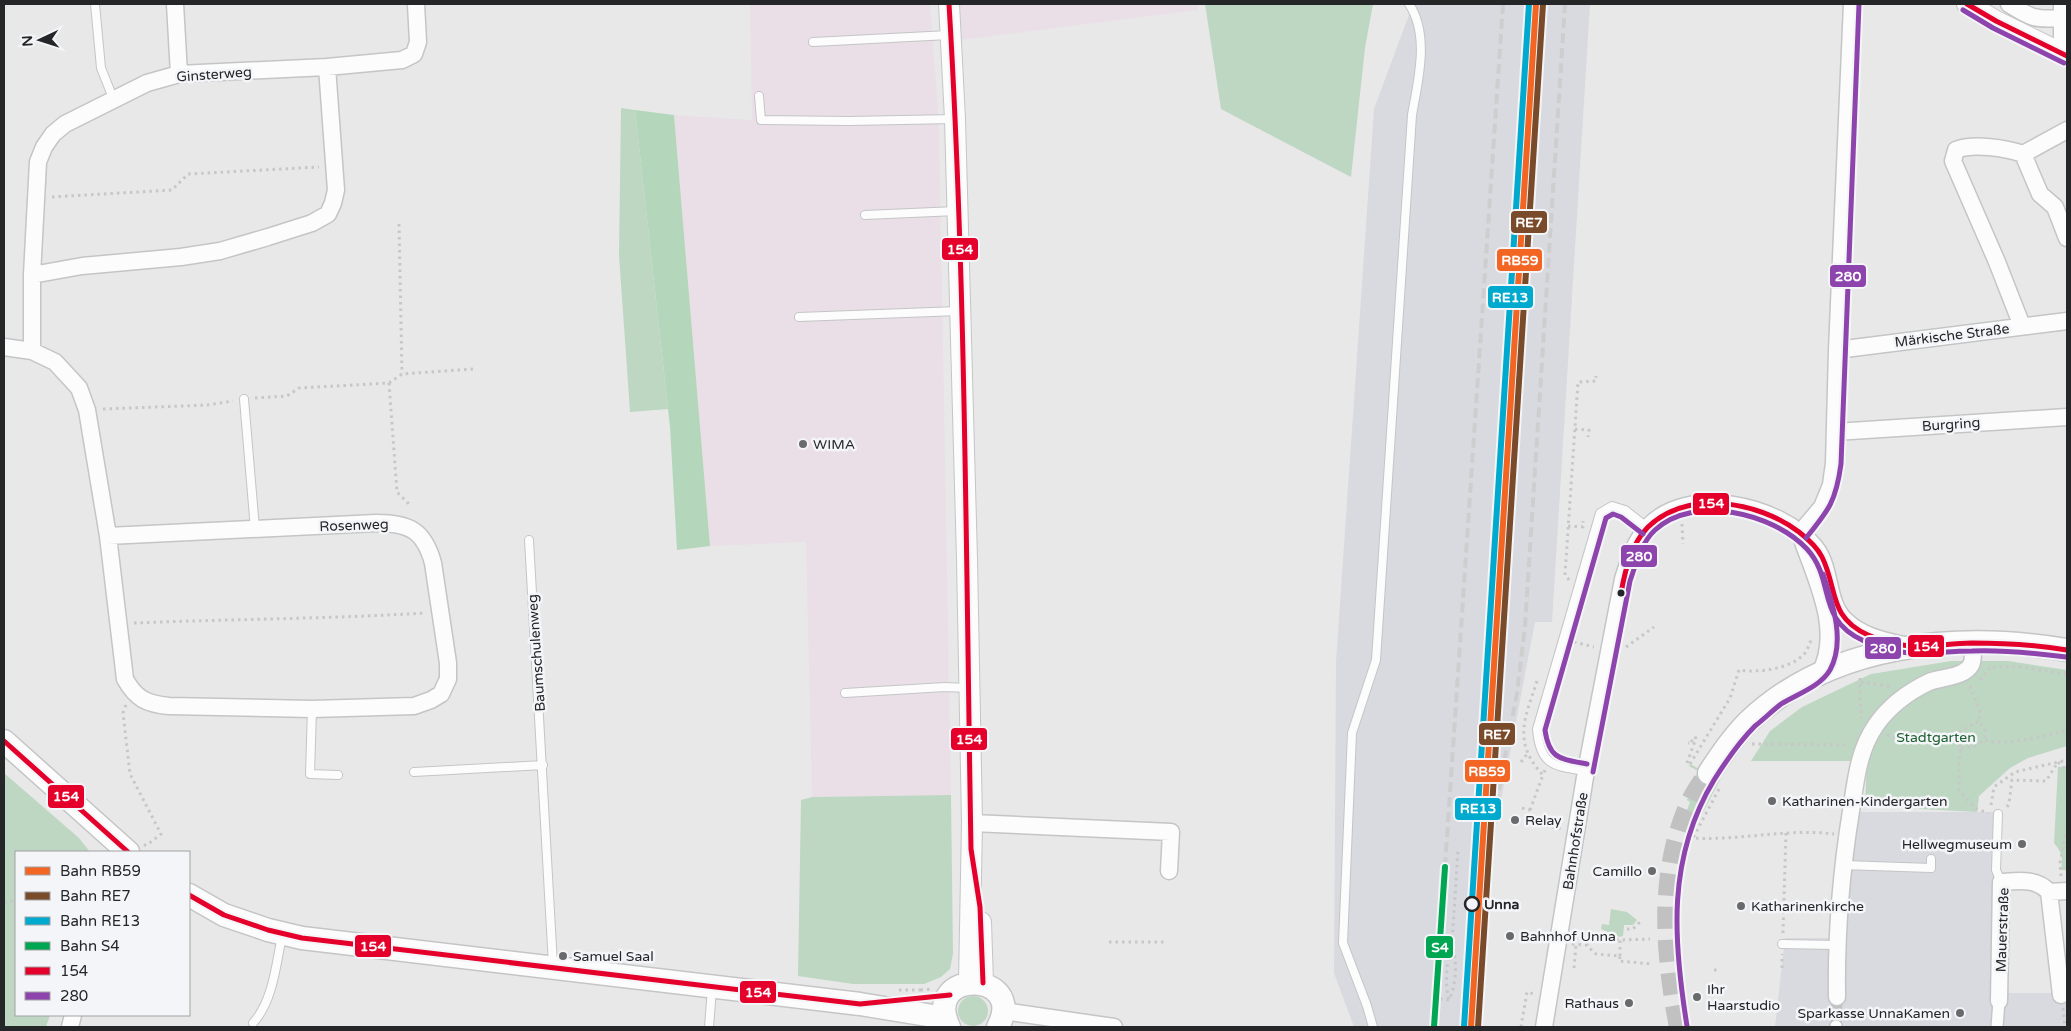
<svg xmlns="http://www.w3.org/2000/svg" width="2071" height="1031" font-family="'Varela Round',sans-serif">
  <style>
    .built { fill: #d9dadf }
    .industrial { fill: #eadfe7 }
    .green { fill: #bed7c2 }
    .forest { fill: #b4d7bb }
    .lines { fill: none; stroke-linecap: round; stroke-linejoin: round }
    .pedestrian-tunnel { stroke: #c1c1c2; stroke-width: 11; stroke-dasharray: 11 5.5; stroke-linecap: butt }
    .secondary-tunnel { stroke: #c1c1c2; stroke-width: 22; stroke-dasharray: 22 11; stroke-linecap: butt }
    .service-casing { stroke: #c4c5c6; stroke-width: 10 }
    .pedestrian-casing { stroke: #c4c5c6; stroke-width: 14 }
    .minor-casing { stroke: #c4c5c6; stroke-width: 19 }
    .tertiary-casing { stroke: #c4c5c6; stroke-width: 22 }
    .secondary-casing { stroke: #c4c5c6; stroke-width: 25 }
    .path { stroke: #c7c7c7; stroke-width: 3; stroke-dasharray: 2.5 4; stroke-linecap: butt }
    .service { stroke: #fcfcfc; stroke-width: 8 }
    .pedestrian { stroke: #fcfcfc; stroke-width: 11 }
    .minor { stroke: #fcfcfc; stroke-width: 16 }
    .tertiary { stroke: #fcfcfc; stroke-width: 20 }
    .secondary { stroke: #fcfcfc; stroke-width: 22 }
    .rail { stroke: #cececf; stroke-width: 4; stroke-dasharray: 10 5; stroke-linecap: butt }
    .bus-1-casing { stroke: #f4f5f8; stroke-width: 9 }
    .bus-2-casing { stroke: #f4f5f8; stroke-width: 9 }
    .bus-1 { stroke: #e4002b; stroke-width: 5 }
    .bus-2 { stroke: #8e44ad; stroke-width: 5 }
    .rail-1-casing { stroke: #f4f5f8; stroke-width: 10 }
    .rail-2-casing { stroke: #f4f5f8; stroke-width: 10 }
    .rail-3-casing { stroke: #f4f5f8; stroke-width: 10 }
    .rail-4-casing { stroke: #f4f5f8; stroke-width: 10 }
    .rail-1 { stroke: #f26522; stroke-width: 6 }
    .rail-2 { stroke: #7a4b2a; stroke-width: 6 }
    .rail-3 { stroke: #00a9ce; stroke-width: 6 }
    .rail-4 { stroke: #00a651; stroke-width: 6 }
    .poi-dot { fill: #696a6b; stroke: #f4f5f8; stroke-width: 2 }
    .bus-dot { fill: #252627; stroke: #f4f5f8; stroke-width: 2 }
    .stop-dot { fill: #f4f5f8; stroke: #252627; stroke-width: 2.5 }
    .labels { text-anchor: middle; stroke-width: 5; stroke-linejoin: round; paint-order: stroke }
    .street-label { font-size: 14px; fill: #252627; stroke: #f4f5f8 }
    .poi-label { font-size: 14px; fill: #252627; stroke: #f4f5f8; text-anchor: start }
    .park-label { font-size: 14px; fill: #1f6131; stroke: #f4f5f8 }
    .stop-label { font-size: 14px; font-weight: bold; fill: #252627; stroke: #f4f5f8; text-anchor: start }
    .line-badge { stroke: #f4f5f8; stroke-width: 2 }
    .badge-label { font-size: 14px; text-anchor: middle; font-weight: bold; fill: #fff }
  </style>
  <rect width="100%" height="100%" fill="#e8e8e9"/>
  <!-- built -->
  <path class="built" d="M 1413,4 L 1590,4 L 1552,622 L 1535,622 L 1491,853 L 1479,1027 L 1354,1027 L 1334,973 L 1336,662 L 1374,109 Z
    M 1845,812 L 2000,812 L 1994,993 L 2067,993 L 2067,1027 L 1775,1027 L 1785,938 L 1833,938 Z"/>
  <!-- industrial -->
  <path class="industrial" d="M 750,4 L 930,4 L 939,121 L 951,795 L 812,797 L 806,542 L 710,546 L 674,115 L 752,120 Z
    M 957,4 L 1197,4 L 1198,10 L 961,40 Z"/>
  <!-- green -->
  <path class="green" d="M 1205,4 L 1373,4 L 1365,48 L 1351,177 L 1221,109 Z
    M 621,108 L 635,110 L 668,409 L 630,412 L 619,255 Z
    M 1951,661 L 2008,661 L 2067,670 L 2067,746 L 2028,758 L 2010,768 L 1979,796 L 1977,812 L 1865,806 L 1867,761 L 1751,761 L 1770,731 L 1802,707 L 1871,674 Z
    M 1690,764 L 1720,780 L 1694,829 L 1684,828 L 1689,814 L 1686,813 L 1690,802 L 1687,800 L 1698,771 L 1689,766 Z
    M 2067,766 L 2067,870 L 2061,870 C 2063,859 2062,852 2054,843 L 2058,767 Z
    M 4,773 L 79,838 L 90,852 L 16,852 L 16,1015 L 50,1015 L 46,1027 L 4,1027 Z
    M 951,795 L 953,954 L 950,969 L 941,977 L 924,984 L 853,984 L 798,976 L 801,800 L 812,797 Z
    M 1611,909 L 1627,912 L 1637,920 L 1633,925 L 1624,925 L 1623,936 L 1619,937 L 1601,929 L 1602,924 L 1609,925 Z
    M958 1011a15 15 0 1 1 30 0a15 15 0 1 1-30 0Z"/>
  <!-- forest -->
  <path class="forest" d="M 635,110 L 674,115 L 710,546 L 677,550 L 670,427 Z"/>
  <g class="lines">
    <!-- pedestrian-tunnel -->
    <path class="pedestrian-tunnel" d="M 1836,1026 L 1837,997"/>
    <!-- secondary-tunnel -->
    <path class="secondary-tunnel" d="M 1680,1027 C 1666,953 1659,873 1691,803 C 1696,792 1703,783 1709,773"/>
    <!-- service casing -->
    <g class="service-casing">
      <path id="service" d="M 95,4 L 101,68 L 113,98
        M 813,42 L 949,35
        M 759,96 L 761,120 L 849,121 L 955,119
        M 865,215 L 957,211
        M 799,317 L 959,311
        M 244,399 L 255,529
        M 529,540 L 553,965
        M 845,693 L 945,687 L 969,688
        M 312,709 L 310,774 L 338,775
        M 1586,771 C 1554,766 1540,766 1537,729 L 1600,513 L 1612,506 L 1625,510 L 1648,528
        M 414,772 L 543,765
        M 1998,814 L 1996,870 L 2001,882
        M 1843,865 L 1931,868 L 1931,859
        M 1782,944 L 1836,945
        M 253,1023 C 273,1001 276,965 282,936
        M 709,1027 L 712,989
        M 1373,1027 L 1367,1006 L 1343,943 L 1352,733 L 1376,660 L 1412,115 C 1418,81 1430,35 1409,4"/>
    </g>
    <!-- pedestrian casing -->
    <g class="pedestrian-casing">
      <path id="pedestrian" d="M 1836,1027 L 1836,1026
        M 1997,1027 L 1999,1001"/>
    </g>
    <!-- minor casing -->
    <g class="minor-casing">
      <path id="minor" d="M 175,4 L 179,74
        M 2009,4 C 2031,18 2035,20 2062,18
        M 2059,52 L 2062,40 L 2062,4
        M 2067,130 L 2023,154 L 2040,194 L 2055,207 L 2067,238
        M 32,275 L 82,266 L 181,257 L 220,251 L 268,237 L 312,223 L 328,214 L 333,203 L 336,190 L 327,67
        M 2022,326 L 1997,262 L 1953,161 L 1956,150 C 1973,143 2006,148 2023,154
        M 4,347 L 32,351 L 55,362 L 79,388 L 87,410 L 108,536 L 125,679 C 136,699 147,704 169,706 L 312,709 L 414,706 L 431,700 L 441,694 L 448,679 L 448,663 L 433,563 C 424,530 409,523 376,523 L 108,536
        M 1837,350 L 2067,321
        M 32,351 L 32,275 L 38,162 L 44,147 L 53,134 L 65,124 L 147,83 L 179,74 L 327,67 L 402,60 L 414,54 L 418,42 L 416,4
        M 1835,432 L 2067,417
        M 1800,533 L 1822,507 L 1831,485 L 1834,463 L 1837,350 L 1852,4
        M 1803,542 C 1817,582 1842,631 1820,673
        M 972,823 L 1171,832 L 1169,871
        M 2049,892 L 2061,995
        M 2049,892 L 2067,891
        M 1837,997 C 1836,935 1841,873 1851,811 C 1856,780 1858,751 1876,725 C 1890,705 1908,692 1929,682 C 1941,677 1963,678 1971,665 C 1974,659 1973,650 1972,643
        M 1999,1001 L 2001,882 C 2018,881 2037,878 2049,892
        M 1003,1011 L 1114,1027
        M 70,1027 L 73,1015
        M 1544,1027 L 1586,771 L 1623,579 C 1629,560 1634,543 1647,528 C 1687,483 1781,505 1815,547 C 1832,568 1826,602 1845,620 C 1862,637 1886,641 1908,646"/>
    </g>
    <!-- tertiary casing -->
    <g class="tertiary-casing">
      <path id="tertiary" d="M 949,4 L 955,119 L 967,559 L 972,823 L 969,982
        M 1967,4 L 1996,21 L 2067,56
        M 981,922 L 983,983"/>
    </g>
    <!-- secondary casing -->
    <g class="secondary-casing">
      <path id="secondary" d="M 4,741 L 128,852
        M 1709,773 C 1721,755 1733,737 1748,722 C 1832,642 1958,632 2067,650
        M 189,895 L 224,915 L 268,930 L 302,938 L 860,1004 L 939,1017 L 946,1021
        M 949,1027 C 921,968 1028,970 998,1027"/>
    </g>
    <!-- path -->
    <path class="path" d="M 52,197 L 172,190 L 188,174 L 319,167
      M 399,224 L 402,374
      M 389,383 L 402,374 L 473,369
      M 255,398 L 287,396 L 299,388 L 389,383 L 397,492 L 409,504
      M 103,409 L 207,405 L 233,401
      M 1575,429 L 1589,430 L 1588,437
      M 1682,524 L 1683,544
      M 1568,526 L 1583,527 L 1583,521
      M 1569,580 L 1565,575 L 1578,382 L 1596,381 L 1596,376
      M 134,623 C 231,619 328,619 425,613
      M 1574,642 L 1594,647
      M 1626,647 L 1654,627
      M 1860,678 L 1861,719
      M 1980,680 L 1990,667 L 2020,667 L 2067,674
      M 1537,681 C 1525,718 1512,742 1543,775 L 1545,770
      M 1861,682 L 1892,687
      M 1970,686 L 1980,711 L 1979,721
      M 126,705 L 123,713 L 130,774 L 161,834 L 147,845 L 143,845
      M 1887,735 L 1908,739 L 1956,738
      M 1956,738 L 1961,748 L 1959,760 L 1959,790 L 1975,808 L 1988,813
      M 1956,738 L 1959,732 L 1979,721 L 1985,730 L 1985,740
      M 1752,744 L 1848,745
      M 1961,748 L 1975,746 L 1985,740 C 2006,747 2045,735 2067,731
      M 1521,762 L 1527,754
      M 1687,763 L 1696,738 L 1693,737 L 1691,744 L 1688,743
      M 1690,764 L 1730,698 L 1739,670 C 1758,673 1792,669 1805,653 C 1807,650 1809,646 1810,642 L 1814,642
      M 1719,789 L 1693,838 C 1740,841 1786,828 1834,834
      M 1991,805 L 1994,787 L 2015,772 L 2067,760
      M 2007,807 L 2009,804 L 2012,780 L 2046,781 L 2058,762 L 2067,771
      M 1522,808 L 1530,810 L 1531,817 L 1539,824 L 1562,829
      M 1530,810 L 1543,775
      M 2061,876 L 2060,863 L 2067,827
      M 4,902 L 16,901
      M 1627,929 L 1633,929 L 1640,922
      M 1783,933 L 1786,832
      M 1109,942 L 1165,942
      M 1572,944 L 1586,945 L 1596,954 L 1620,956 L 1619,961 L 1652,964
      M 1586,945 L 1599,937 L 1620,940 L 1650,939
      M 1620,956 L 1620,940
      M 1574,968 L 1576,944
      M 1782,968 L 1782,954
      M 1714,970 L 1719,970
      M 899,990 L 921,990
      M 921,997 L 921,990 L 933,989
      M 1440,999 L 1449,1000 C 1457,984 1457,959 1452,943 L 1458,850
      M 1449,999 C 1444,983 1447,960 1452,944
      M 2063,1008 L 2065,1027
      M 1521,1027 L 1527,992 L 1534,994"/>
    <!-- service -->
    <use href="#service" class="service"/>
    <!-- pedestrian -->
    <use href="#pedestrian" class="pedestrian"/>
    <!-- minor -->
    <use href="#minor" class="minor"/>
    <!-- tertiary -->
    <use href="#tertiary" class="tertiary"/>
    <!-- secondary -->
    <use href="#secondary" class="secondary"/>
    <!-- rail -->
    <path class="rail" d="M 1445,867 L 1503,4
      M 1474,968 L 1487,852 L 1517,693 L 1525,626 L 1565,4"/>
    <!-- bus-1 casing -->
    <g class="bus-1-casing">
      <path id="bus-1" d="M 949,4 C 966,285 966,568 971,849 L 980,907 L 983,983
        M 1967,4 L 1996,21 L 2067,56
        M 1621,593 C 1625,571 1631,544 1648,527 C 1688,489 1758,501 1799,532 C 1808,539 1817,547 1822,557 C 1838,589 1828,617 1868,635 C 1908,653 1932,644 1972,643 C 2004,643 2036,645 2067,650
        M 4,741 L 128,852
        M 189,895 L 224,915 L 268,930 L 302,938 L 860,1004 L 950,995"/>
    </g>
    <!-- bus-2 casing -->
    <g class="bus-2-casing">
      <path id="bus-2" d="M 1963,10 L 1993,28 L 2064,63
        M 1806,538 C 1829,510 1836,501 1841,464 L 1859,4
        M 1587,764 C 1560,759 1549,759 1545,730 L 1606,518 L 1613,514 L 1621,517 L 1643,534
        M 1593,772 L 1630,581 C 1636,564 1641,543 1655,530 C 1694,494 1773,513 1807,549 C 1836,581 1815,619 1864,641 C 1906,660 1930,651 1972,651 C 2003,650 2035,653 2066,657
        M 1687,1026 C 1673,939 1667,858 1714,780 C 1726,761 1739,742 1755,726 C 1764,719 1772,711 1781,704 C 1797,694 1820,687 1830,670 C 1846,641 1832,602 1823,574"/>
    </g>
    <!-- bus-1 -->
    <use href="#bus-1" class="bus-1"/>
    <!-- bus-2 -->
    <use href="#bus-2" class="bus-2"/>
    <!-- rail-1 casing -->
    <g class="rail-1-casing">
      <path id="rail-1" d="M 1471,1027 L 1536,4"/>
    </g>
    <!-- rail-2 casing -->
    <g class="rail-2-casing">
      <path id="rail-2" d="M 1478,1027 L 1543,4"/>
    </g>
    <!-- rail-3 casing -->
    <g class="rail-3-casing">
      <path id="rail-3" d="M 1464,1027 L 1529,4"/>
    </g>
    <!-- rail-4 casing -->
    <g class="rail-4-casing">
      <path id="rail-4" d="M 1434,1027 L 1445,867"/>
    </g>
    <!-- rail-1 -->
    <use href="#rail-1" class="rail-1"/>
    <!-- rail-2 -->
    <use href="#rail-2" class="rail-2"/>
    <!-- rail-3 -->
    <use href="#rail-3" class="rail-3"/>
    <!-- rail-4 -->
    <use href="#rail-4" class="rail-4"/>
  </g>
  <!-- markers -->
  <g class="poi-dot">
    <circle cx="803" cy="444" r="5"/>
    <circle cx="1772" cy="801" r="5"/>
    <circle cx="1515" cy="820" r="5"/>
    <circle cx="2022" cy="844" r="5"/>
    <circle cx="1652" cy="871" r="5"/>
    <circle cx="1741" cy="906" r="5"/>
    <circle cx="1510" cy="936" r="5"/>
    <circle cx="563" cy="956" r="5"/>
    <circle cx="1697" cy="997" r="5"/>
    <circle cx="1629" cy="1003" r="5"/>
    <circle cx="1960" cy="1013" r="5"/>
  </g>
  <circle class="bus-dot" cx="1621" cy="593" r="4.5"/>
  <circle class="stop-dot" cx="1472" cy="904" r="7"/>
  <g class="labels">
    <!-- street labels -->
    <g class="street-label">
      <text transform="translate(214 74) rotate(-4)" y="5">Ginsterweg</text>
      <text transform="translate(1952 335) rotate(-7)" y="5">Märkische Straße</text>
      <text transform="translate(1951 424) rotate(-4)" y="5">Burgring</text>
      <text transform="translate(354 525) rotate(-2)" y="5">Rosenweg</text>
      <text transform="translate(536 653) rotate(-94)" y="5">Baumschulenweg</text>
      <text transform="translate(1575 841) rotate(-81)" y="5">Bahnhofstraße</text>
      <text transform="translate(2002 930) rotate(-88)" y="5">Mauerstraße</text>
    </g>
    <!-- poi labels -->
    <g class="poi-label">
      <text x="813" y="449">WIMA</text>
      <text x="1782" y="806">Katharinen-Kindergarten</text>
      <text x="1525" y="825">Relay</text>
      <text x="2012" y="849" text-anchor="end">Hellwegmuseum</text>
      <text x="1642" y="876" text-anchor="end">Camillo</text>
      <text x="1751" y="911">Katharinenkirche</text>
      <text x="1520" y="941">Bahnhof Unna</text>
      <text x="573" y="961">Samuel Saal</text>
      <text x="1707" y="994">Ihr<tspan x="1707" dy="16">Haarstudio</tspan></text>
      <text x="1619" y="1008" text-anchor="end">Rathaus</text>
      <text x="1950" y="1018" text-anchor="end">Sparkasse UnnaKamen</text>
    </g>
    <!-- park labels -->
    <g class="park-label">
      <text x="1936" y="742">Stadtgarten</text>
    </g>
    <!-- stop labels -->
    <g class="stop-label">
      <text x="1484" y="909">Unna</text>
    </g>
  </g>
  <g class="line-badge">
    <rect x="1510" y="210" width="38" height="24" rx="5" fill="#7a4b2a"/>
    <rect x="941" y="237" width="38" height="24" rx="5" fill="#e4002b"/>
    <rect x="1496" y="248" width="47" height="24" rx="5" fill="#f26522"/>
    <rect x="1829" y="264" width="38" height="24" rx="5" fill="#8e44ad"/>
    <rect x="1487" y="285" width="47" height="24" rx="5" fill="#00a9ce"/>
    <rect x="1692" y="492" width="38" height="24" rx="5" fill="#e4002b"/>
    <rect x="1620" y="544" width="38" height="24" rx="5" fill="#8e44ad"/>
    <rect x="1907" y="634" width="38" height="24" rx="5" fill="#e4002b"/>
    <rect x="1864" y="636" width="38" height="24" rx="5" fill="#8e44ad"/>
    <rect x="1478" y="722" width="38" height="24" rx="5" fill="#7a4b2a"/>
    <rect x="950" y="727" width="38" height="24" rx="5" fill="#e4002b"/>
    <rect x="1464" y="759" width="47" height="24" rx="5" fill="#f26522"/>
    <rect x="47" y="784" width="38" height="25" rx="5" fill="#e4002b"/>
    <rect x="1454" y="797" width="48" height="24" rx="5" fill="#00a9ce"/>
    <rect x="354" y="934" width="38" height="24" rx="5" fill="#e4002b"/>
    <rect x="1425" y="935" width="29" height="24" rx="5" fill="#00a651"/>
    <rect x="739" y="980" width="38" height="24" rx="5" fill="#e4002b"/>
  </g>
  <g class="badge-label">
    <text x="1529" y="227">RE7</text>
    <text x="960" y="254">154</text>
    <text x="1520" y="265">RB59</text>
    <text x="1848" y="281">280</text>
    <text x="1510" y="302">RE13</text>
    <text x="1711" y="508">154</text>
    <text x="1639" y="561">280</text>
    <text x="1926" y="651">154</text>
    <text x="1883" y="653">280</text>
    <text x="1497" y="739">RE7</text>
    <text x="969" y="744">154</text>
    <text x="1487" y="776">RB59</text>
    <text x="66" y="801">154</text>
    <text x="1478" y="813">RE13</text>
    <text x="373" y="951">154</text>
    <text x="1440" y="952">S4</text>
    <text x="758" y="997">154</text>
  </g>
  <!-- border -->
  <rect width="2071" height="1031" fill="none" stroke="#252627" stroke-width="10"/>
  <!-- legend -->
  <rect x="15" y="851" width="175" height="165" fill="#f4f5f8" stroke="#a1a2a4"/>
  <rect x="25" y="867" width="25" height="8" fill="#f26522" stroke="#a1a2a4"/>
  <text x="60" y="876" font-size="15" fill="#252627">Bahn RB59</text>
  <rect x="25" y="892" width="25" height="8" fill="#7a4b2a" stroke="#a1a2a4"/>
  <text x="60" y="901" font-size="15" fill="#252627">Bahn RE7</text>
  <rect x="25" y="917" width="25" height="8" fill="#00a9ce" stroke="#a1a2a4"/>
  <text x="60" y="926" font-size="15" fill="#252627">Bahn RE13</text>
  <rect x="25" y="942" width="25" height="8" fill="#00a651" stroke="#a1a2a4"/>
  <text x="60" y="951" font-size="15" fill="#252627">Bahn S4</text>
  <rect x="25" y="967" width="25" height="8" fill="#e4002b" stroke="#a1a2a4"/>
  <text x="60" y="976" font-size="15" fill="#252627">154</text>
  <rect x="25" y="992" width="25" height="8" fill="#8e44ad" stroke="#a1a2a4"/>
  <text x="60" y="1001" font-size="15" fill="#252627">280</text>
  <!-- north arrow -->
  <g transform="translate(40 40) rotate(266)" stroke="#f4f5f8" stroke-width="4" paint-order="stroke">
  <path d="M0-4L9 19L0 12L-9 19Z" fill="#252627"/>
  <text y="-8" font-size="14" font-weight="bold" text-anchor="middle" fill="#252627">N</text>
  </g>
</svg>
